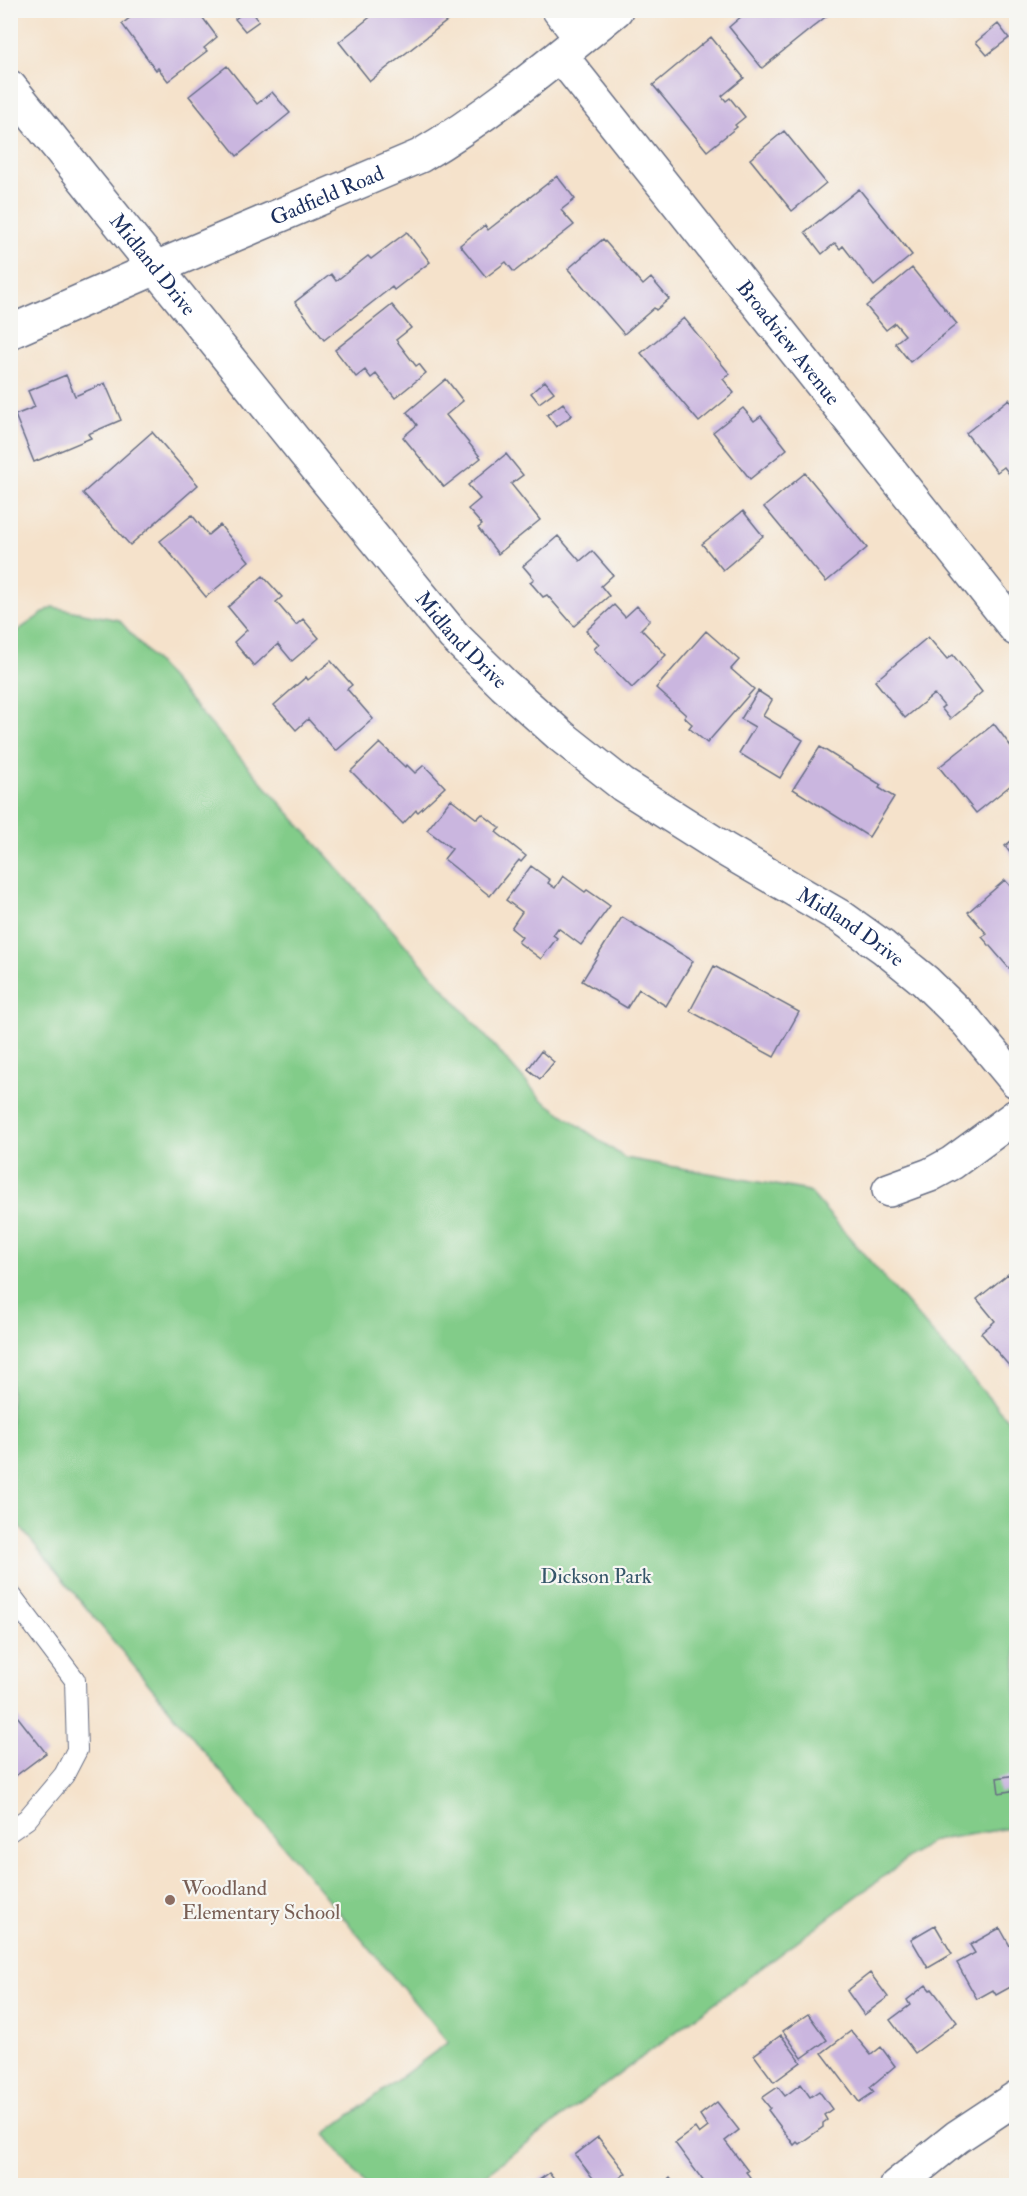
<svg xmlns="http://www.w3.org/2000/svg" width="1027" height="2196" font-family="'IM FELL Double Pica',serif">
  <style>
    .green { fill: #82cc89; stroke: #4e7e74; stroke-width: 1.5 }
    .building { fill: #cab6df }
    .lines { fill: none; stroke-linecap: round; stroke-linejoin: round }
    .lane-casing { stroke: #676e84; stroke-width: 22 }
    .street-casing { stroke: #676e84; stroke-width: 36 }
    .lane { stroke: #fff; stroke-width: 20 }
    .street { stroke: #fff; stroke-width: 33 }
    .education-dot { fill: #8d6e63; stroke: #f6f6f2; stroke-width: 2 }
    .labels { text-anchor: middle; stroke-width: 4.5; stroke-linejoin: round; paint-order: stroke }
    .street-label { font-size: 21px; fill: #1b2f5e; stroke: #f6f6f2 }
    .park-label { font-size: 21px; fill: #355669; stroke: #f6f6f2 }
    .education-label { font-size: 21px; fill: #785e54; stroke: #f6f6f2; text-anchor: start }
  </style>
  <rect width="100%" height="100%" fill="#f6f6f2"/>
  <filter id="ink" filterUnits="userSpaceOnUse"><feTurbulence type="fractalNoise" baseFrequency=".0167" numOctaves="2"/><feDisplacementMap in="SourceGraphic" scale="12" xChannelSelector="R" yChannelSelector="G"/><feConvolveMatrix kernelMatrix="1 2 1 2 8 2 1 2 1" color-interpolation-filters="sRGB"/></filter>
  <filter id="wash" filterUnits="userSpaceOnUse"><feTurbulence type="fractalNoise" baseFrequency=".008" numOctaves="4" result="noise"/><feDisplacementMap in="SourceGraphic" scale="24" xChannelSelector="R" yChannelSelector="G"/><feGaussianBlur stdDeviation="1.35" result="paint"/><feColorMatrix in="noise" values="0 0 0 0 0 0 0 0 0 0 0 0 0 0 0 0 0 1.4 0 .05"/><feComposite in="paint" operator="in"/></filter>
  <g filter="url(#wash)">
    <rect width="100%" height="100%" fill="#f5e2cb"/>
    <!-- green -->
    <path class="green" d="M 52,607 L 119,620 L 541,1099 L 625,1158 L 809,1191 L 1016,1429 L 1016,1827 L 931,1841 L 471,2185 L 365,2185 L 325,2134 L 448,2042 L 210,1759 L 11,1516 L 10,636 Z"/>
    <g id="blocks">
      <!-- building -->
      <path class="building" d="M 140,10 L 197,10 L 217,37 L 204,48 L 207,51 L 168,81 L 158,68 L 156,70 L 122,24 Z
        M 247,10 L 251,10 L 259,21 L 245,31 L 235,19 Z
        M 379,10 L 439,10 L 447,21 L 370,81 L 339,42 Z
        M 749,10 L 834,10 L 762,68 L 729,27 Z
        M 998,24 L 1009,38 L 987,55 L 976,42 Z
        M 711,37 L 744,78 L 722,96 L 726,101 L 730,98 L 745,117 L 735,125 L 737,127 L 707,151 L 653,85 Z
        M 227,66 L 257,104 L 272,92 L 290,113 L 237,156 L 189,96 Z
        M 784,131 L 826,183 L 792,211 L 750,159 Z
        M 557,176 L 575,199 L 561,210 L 574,225 L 514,272 L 506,262 L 486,277 L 460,245 L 485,225 L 488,230 Z
        M 859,189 L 912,255 L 874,286 L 843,246 L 840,249 L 835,243 L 822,254 L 805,232 Z
        M 407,232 L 430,262 L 394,290 L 392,287 L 324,340 L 295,302 L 331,274 L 336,281 L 368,256 L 371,259 Z
        M 10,233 L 16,240 L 10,245 Z
        M 603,239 L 643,285 L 651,278 L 669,299 L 656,310 L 654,308 L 624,334 L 568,269 Z
        M 912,268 L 957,324 L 910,362 L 895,343 L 905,335 L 895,323 L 886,330 L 866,306 Z
        M 392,305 L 411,328 L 396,340 L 416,366 L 419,364 L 426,373 L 395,398 L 376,374 L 371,378 L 365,370 L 356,377 L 335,350 Z
        M 684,318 L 730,374 L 723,379 L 734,393 L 699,422 L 641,353 Z
        M 66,375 L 75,396 L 105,383 L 121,420 L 88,434 L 91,438 L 34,462 L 15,415 L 35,407 L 28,391 Z
        M 446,379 L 463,401 L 446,415 L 481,458 L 444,487 L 403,437 L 417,425 L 407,412 Z
        M 545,381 L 554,392 L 539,403 L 531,393 Z
        M 1009,399 L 1016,408 L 1016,483 L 1004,467 L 997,472 L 966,433 Z
        M 563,403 L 572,415 L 556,427 L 547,415 Z
        M 743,408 L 754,421 L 761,416 L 787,449 L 750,479 L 713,432 Z
        M 152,432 L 198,485 L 130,545 L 83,493 Z
        M 506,454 L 523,475 L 511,484 L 540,520 L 498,554 L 478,528 L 482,525 L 468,509 L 480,499 L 468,485 Z
        M 805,473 L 867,548 L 826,582 L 764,507 Z
        M 743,511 L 763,536 L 723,570 L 702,544 Z
        M 192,515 L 208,535 L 220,525 L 249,561 L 206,597 L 160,541 Z
        M 558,536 L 580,561 L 592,551 L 613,575 L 601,586 L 609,596 L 574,626 L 547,595 L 543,597 L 530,582 L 534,579 L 523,566 Z
        M 263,576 L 282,597 L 276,602 L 296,625 L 303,619 L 319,638 L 292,661 L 278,644 L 254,666 L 234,642 L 247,630 L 228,607 Z
        M 614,605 L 625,617 L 637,606 L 650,620 L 641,629 L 666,655 L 632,688 L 594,649 L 599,644 L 586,631 Z
        M 706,631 L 739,660 L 731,669 L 754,689 L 707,743 L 689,728 L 692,724 L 684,717 L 686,715 L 656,688 Z
        M 928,637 L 947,659 L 953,655 L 982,692 L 950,719 L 941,708 L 944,706 L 934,694 L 905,718 L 875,681 Z
        M 331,661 L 352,685 L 347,689 L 373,719 L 336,751 L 308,719 L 296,730 L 274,705 L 306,677 L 308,680 Z
        M 758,691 L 772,700 L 763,716 L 803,740 L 780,778 L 739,753 L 755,727 L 741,719 Z
        M 994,724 L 1016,753 L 1016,781 L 976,813 L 939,767 Z
        M 380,743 L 405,767 L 407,765 L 415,773 L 424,765 L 445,787 L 418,812 L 416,810 L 403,824 L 351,771 Z
        M 820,747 L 881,785 L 879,788 L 894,797 L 869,837 L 793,789 Z
        M 451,799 L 477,819 L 482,814 L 500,828 L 496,832 L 526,856 L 521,862 L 519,860 L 490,896 L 444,859 L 452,849 L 427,830 Z
        M 1016,837 L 1016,861 L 1005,846 Z
        M 531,866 L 550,880 L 548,883 L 555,888 L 563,876 L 585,892 L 587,890 L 610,906 L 581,945 L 558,928 L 553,935 L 557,938 L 541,959 L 518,942 L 522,937 L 511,928 L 522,912 L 506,900 Z
        M 1005,880 L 1016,893 L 1016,972 L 1014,974 L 982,937 L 987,934 L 968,912 Z
        M 622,917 L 693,961 L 666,1006 L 639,989 L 627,1008 L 582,981 Z
        M 714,966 L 799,1012 L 774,1057 L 690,1011 Z
        M 541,1051 L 554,1062 L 540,1079 L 528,1069 Z
        M 1008,1274 L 1016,1284 L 1016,1363 L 1011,1368 L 981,1333 L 995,1321 L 977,1299 Z
        M 10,1707 L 46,1753 L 10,1780 Z
        M 1016,1775 L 1016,1790 L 999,1793 L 997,1778 Z
        M 1016,1870 L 1016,1890 L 1015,1890 L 1012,1871 Z
        M 935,1925 L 952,1954 L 928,1968 L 911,1939 Z
        M 1000,1928 L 1016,1957 L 1016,1984 L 996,1995 L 993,1990 L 977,1999 L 957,1963 L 975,1953 L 970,1945 Z
        M 870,1973 L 888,1997 L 864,2015 L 847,1991 Z
        M 926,1985 L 930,1990 L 932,1989 L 957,2022 L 915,2053 L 890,2020 L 910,2005 L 907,2000 Z
        M 808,2014 L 827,2040 L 802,2058 L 783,2031 Z
        M 851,2031 L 871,2055 L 881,2047 L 895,2066 L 870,2087 L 874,2092 L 859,2102 L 822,2053 Z
        M 781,2035 L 801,2062 L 774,2082 L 754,2055 Z
        M 801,2084 L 810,2097 L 819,2091 L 832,2109 L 824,2115 L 827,2120 L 823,2123 L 823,2127 L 799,2144 L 797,2142 L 794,2145 L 768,2110 L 770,2108 L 762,2098 L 778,2087 L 785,2096 Z
        M 717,2102 L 739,2130 L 725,2141 L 748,2171 L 746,2172 L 750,2177 L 738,2186 L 733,2186 L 731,2183 L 728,2186 L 707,2186 L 675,2143 L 695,2128 L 699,2134 L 708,2127 L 700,2115 Z
        M 598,2137 L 626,2173 L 609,2186 L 599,2186 L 575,2155 Z
        M 549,2173 L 559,2186 L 531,2186 Z
        M 670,2178 L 676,2186 L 660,2186 Z"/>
    </g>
  </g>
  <g filter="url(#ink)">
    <use href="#blocks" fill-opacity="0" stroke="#676e84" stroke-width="1.5"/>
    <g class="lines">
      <!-- lane casing -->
      <g class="lane-casing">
        <path id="lane" d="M 10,1594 L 75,1680 L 77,1750 L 64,1775 L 27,1819 L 10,1831"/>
      </g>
      <!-- street casing -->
      <g class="street-casing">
        <g id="street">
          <path d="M 559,10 L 581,38"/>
          <path id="s1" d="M 561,56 L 1016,629"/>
          <path id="s2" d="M 10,87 L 324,477 L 454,636 L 504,685 L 561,736 L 623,785 L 724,849 L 841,917 L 883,947 L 925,981 L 967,1022 L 1016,1081"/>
          <path id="s3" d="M 10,332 L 156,268 L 420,156 C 491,114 552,62 616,10"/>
          <path d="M 889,1190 L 930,1175 L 952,1163 L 1016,1116"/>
          <path d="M 896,2186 L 957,2137 L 1016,2098"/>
        </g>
      </g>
      <!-- lane -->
      <use href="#lane" class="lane"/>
      <!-- street -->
      <use href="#street" class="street"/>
    </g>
  </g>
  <!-- markers -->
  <circle class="education-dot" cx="170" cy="1900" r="6"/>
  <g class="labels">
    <!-- street labels -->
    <g class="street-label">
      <text dy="7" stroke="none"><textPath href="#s3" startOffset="345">Gadfield Road</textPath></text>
      <text dy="7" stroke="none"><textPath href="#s2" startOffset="228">Midland Drive</textPath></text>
      <text dy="7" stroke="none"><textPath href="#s1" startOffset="366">Broadview Avenue</textPath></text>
      <text dy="7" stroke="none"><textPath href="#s2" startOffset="714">Midland Drive</textPath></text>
      <text dy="7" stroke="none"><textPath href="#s2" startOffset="1200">Midland Drive</textPath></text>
    </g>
    <!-- park labels -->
    <g class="park-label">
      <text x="596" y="1583">Dickson Park</text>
    </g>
    <!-- education labels -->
    <g class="education-label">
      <text x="182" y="1895">Woodland<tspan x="182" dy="24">Elementary School</tspan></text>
    </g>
  </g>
  <!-- margin -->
  <rect width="1027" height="2196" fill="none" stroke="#f6f6f2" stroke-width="36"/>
</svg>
